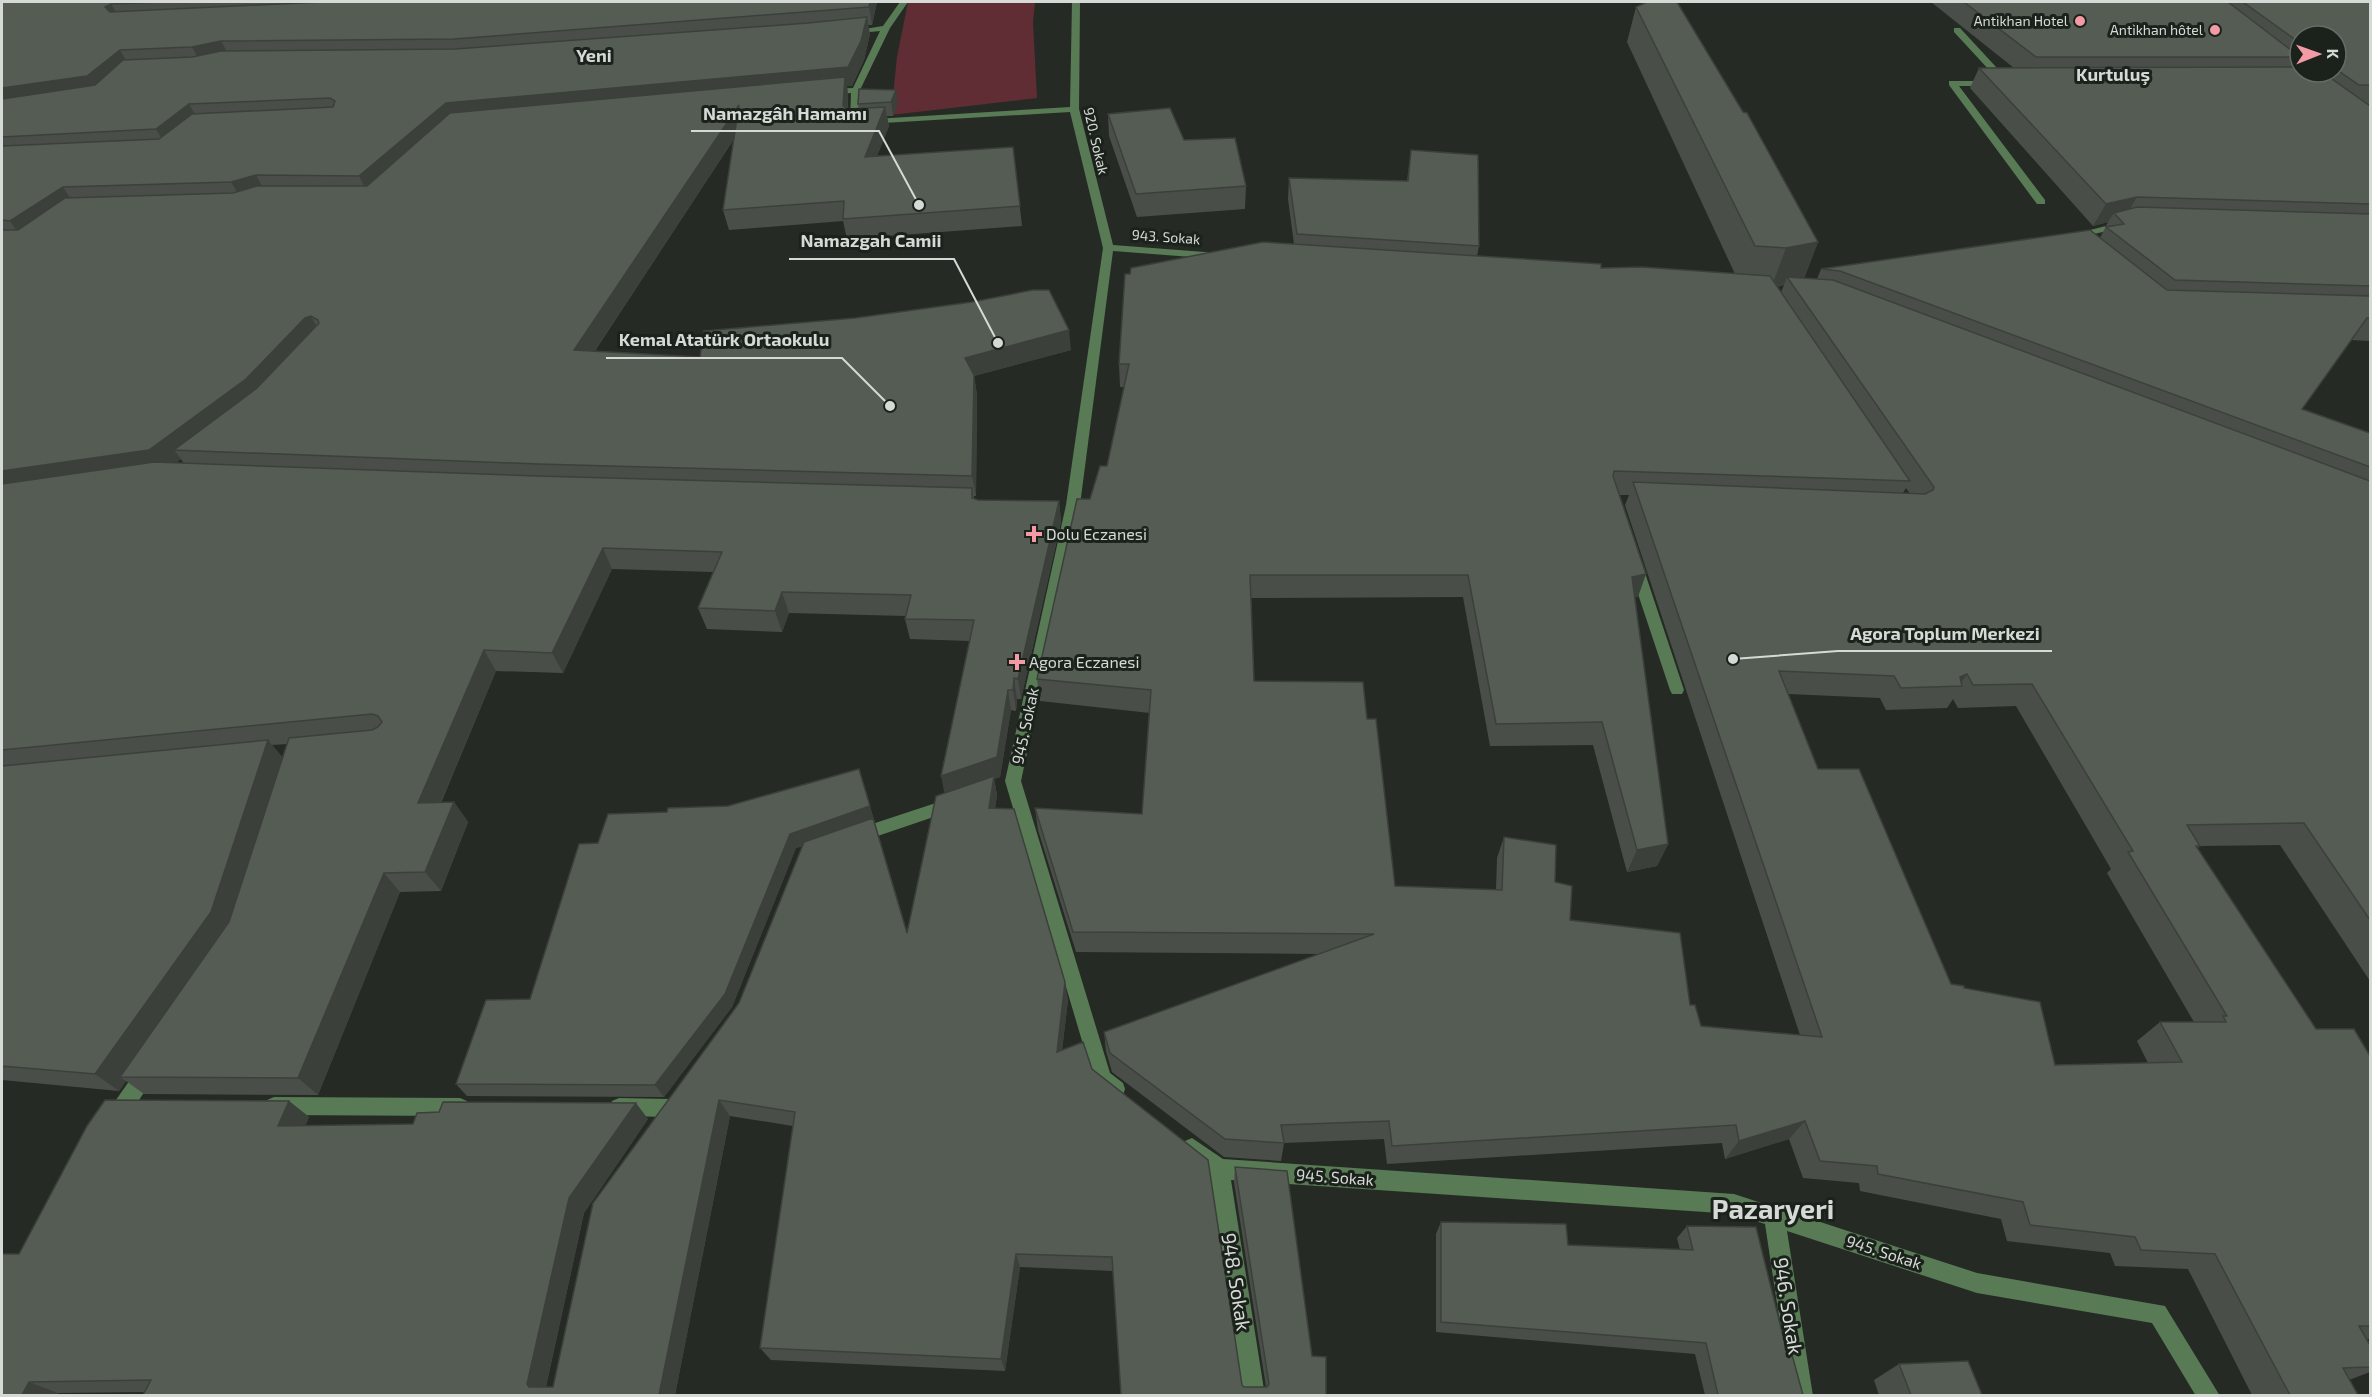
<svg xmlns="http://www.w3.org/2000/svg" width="2372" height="1397" font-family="'Exo 2',sans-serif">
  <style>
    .green { fill: #602d34 }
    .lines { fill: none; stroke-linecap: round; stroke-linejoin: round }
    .minor { fill: #587b56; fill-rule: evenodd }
    .wall { fill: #494f48; fill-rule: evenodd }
    .shaded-wall { fill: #3c403b }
    .building { fill: #555c54; stroke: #3c403b; stroke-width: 1.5; fill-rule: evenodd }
    .poi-dot { fill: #f49aa4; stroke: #1b221b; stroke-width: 2 }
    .labels { text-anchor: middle; stroke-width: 6; stroke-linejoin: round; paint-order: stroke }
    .far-poi-label { font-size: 14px; fill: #d6dad6; stroke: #1b221b; text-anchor: end }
    .far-street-label { font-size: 14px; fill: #d6dad6; stroke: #1b221b }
    .poi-label { font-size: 16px; fill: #d6dad6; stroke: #1b221b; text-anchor: start }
    .street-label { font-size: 16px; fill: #d6dad6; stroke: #1b221b }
    .far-district-label { font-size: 18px; font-weight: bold; fill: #d6dad6; stroke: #1b221b }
    .near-street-label { font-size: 20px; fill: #d6dad6; stroke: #1b221b }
    .near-district-label { font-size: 27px; font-weight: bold; fill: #d6dad6; stroke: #1b221b }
    .leader { fill: none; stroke: #d6dad6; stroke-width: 2 }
    .callout-dot { fill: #d6dad6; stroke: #1b221b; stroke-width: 2 }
    .callout-label { font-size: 18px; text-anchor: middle; font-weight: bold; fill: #d6dad6; stroke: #1b221b; stroke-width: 6; stroke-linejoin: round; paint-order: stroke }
  </style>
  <rect width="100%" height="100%" fill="#252b24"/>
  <!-- green -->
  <path class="green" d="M 908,2 L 1035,2 L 1033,22 L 1037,98 L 891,115 L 897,57 Z"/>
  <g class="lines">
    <!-- minor -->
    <path class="minor" d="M 900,2 L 908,2 L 890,28 L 860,90 L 858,120 L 1070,107 L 1072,2 L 1080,2 L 1079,109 L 1113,245 L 1218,253 L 1223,256 L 1218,259 L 1113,251 L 1080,505 L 1021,781 L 1110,1073 L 1123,1083 L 1125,1089 L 1123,1095 L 1116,1098 L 1095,1084 L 1093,1078 L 1005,781 L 1066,505 L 1103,248 L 1070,112 L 850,125 L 851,93 L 829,95 L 825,92 L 829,89 L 853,88 L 880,31 L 850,34 L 846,32 L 883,26 Z
      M 1954,28 L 1960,28 L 2009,81 L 2009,85 L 2003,85 L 1954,32 Z
      M 1949,81 L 1994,81 L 1994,85 L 1991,86 L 1959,86 L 2045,200 L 2045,204 L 2037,204 L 1949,85 Z
      M 2125,221 L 2129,222 L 2129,226 L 2072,239 L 2067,236 Z
      M 1636,562 L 1643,567 L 1684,690 L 1682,694 L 1672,694 L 1670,690 L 1629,567 Z
      M 951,798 L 957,799 L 959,804 L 957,809 L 860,842 L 854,840 L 852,835 L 854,830 Z
      M 146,1064 L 153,1067 L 155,1073 L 153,1079 L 123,1124 L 116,1126 L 109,1124 L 106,1117 L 109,1110 L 139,1067 Z
      M 274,1097 L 460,1098 L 467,1101 L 470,1107 L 467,1113 L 460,1116 L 274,1115 L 267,1112 L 264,1106 L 267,1100 Z
      M 619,1098 L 670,1099 L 677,1102 L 680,1108 L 677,1114 L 670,1117 L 619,1116 L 612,1113 L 609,1107 L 612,1101 Z
      M 1192,1138 L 1223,1159 L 1734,1194 L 1977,1273 L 2165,1306 L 2220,1396 L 2196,1396 L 2152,1323 L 1977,1293 L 1787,1231 L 1813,1396 L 1791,1396 L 1765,1224 L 1734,1214 L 1231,1180 L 1265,1396 L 1243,1396 L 1210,1174 L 1185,1155 L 1182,1148 L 1185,1141 Z"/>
  </g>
  <!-- wall -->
  <path class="wall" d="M 2,2 L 877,2 L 872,25 L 868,25 L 870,34 L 864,60 L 852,86 L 847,86 L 848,95 L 848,108 L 849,109 L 859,109 L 858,104 L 859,89 L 898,103 L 893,116 L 887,116 L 889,126 L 877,156 L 1013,147 L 1022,226 L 847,239 L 843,221 L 729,230 L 723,210 L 734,139 L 595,351 L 700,357 L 1071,350 L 974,376 L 977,395 L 976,496 L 974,496 L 974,498 L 978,500 L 1059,501 L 1061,522 L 1021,699 L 1017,699 L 1016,711 L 1011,710 L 1000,777 L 994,779 L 997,795 L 995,808 L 1068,1000 L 1062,1050 L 1092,1069 L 1242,1385 L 1244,1387 L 1266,1387 L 1234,1182 L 1235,1167 L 1312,1356 L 1326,1395 L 1121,1395 L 1113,1271 L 1020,1267 L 1005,1371 L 771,1360 L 760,1348 L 793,1126 L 730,1116 L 675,1395 L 145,1392 L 58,1393 L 57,1395 L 2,1395 L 19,1254 L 289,1101 L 309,1117 L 305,1126 L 648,1119 L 584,1213 L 546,1387 L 553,1387 L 739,1003 L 803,846 L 796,848 L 732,1007 L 664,1097 L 467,1096 L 456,1084 L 530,999 L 598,843 L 667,812 L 728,806 L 859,769 L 907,932 L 945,793 L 970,641 L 910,639 L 905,619 L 906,616 L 789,613 L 782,632 L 707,629 L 698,608 L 713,572 L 612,569 L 563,673 L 496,671 L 441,803 L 454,802 L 468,822 L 441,891 L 400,892 L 318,1095 L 144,1094 L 126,1081 L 119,1091 L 2,1080 ZM 181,459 L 184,464 L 175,463 ZM 287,744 L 283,758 L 272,745 Z
    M 1931,2 L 2370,2 L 2370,341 L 2351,340 L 2302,409 L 2370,433 L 2370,981 L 2280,845 L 2200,846 L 2197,849 L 2316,1029 L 2370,1056 L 2370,1339 L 2367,1339 L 2370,1345 L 2370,1372 L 2349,1380 L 2358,1395 L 2252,1395 L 2188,1269 L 2115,1266 L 2110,1253 L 2007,1241 L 2001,1219 L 1860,1191 L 1859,1183 L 1803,1178 L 1789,1139 L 1725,1159 L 1722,1143 L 1387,1164 L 1384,1139 L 1284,1143 L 1281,1161 L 1224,1157 L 1112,1072 L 1106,1051 L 1104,1032 L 1319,954 L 1076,952 L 1038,830 L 1035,808 L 1142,814 L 1150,713 L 1040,701 L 1037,679 L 1090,499 L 1107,466 L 1124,387 L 1120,387 L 1119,364 L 1130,274 L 1294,244 L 1288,199 L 1289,178 L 1407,181 L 1411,150 L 1479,246 L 1477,256 L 1601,268 L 1735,274 L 1627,42 L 1636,7 L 1818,242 L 1804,278 L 1817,279 L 1821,269 L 2100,238 L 2108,222 L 2093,226 L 1970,88 L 1979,68 L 2014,68 ZM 2300,36 L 2336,36 L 2336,72 L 2300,72 ZM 1784,285 L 1781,292 L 1777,287 ZM 1906,488 L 1910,494 L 1903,493 ZM 1619,495 L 1629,495 L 1625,505 L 1800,1035 L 1701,1026 L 1690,1005 L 1570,920 L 1555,882 L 1504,837 L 1497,858 L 1496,890 L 1395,886 L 1367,719 L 1254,681 L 1251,598 L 1463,597 L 1490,746 L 1593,745 L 1627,872 L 1657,866 L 1668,844 L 1635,597 L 1638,597 ZM 1788,694 L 1880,698 L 1886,710 L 1947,708 L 1953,699 L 1958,708 L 2016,706 L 2111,869 L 2107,873 L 2194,1022 L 2160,1022 L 2137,1041 L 2148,1063 L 2055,1065 L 1964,988 L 1951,984 L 1818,769 Z
    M 1108,114 L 1184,140 L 1246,186 L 1245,209 L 1137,217 L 1109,136 Z
    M 1441,1222 L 1568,1245 L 1680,1250 L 1677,1238 L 1687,1226 L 1784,1340 L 1803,1395 L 1705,1395 L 1695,1354 L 1436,1332 L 1436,1234 Z
    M 1899,1364 L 1982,1395 L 1879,1395 L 1874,1380 Z"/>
  <!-- shaded-wall -->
  <path class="shaded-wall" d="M 870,2 L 877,2 L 872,25 L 869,7 Z
    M 111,4 L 122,22 L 105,7 Z
    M 867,17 L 870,34 L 864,60 L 852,86 L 847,86 L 848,95 L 847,125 L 843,106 L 844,87 L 454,122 L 369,196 L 359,176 L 446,103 Z
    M 221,41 L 231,59 L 202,65 L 192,47 Z
    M 120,50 L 131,69 L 99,95 L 2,110 L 2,88 Z
    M 896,90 L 898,103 L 893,116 L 891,102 Z
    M 189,104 L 200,123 L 167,148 L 156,129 Z
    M 739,105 L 744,124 L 582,370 L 574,350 Z
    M 885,107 L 889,126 L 869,176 L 865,157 Z
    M 256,175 L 267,195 L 243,202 L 231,182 Z
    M 63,187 L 76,207 L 24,241 L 10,221 Z
    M 2137,197 L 2124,219 L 2114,213 L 2108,222 L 2093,226 L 2106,204 Z
    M 1818,242 L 1803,282 L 1787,277 L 1784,285 L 1771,288 L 1786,248 Z
    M 311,316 L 322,337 L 260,399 L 174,450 L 181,459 L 165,471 L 2,496 L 2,471 L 305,318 Z
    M 1069,330 L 1071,350 L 974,376 L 977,395 L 976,496 L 972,476 L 965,358 Z
    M 1059,501 L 1061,522 L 1021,699 L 1018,679 Z
    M 603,548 L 612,569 L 563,673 L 552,653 Z
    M 1646,574 L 1638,597 L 1624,600 L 1632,577 Z
    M 782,592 L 789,613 L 782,632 L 775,611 Z
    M 484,650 L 496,671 L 432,823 L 418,803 Z
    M 1967,674 L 1959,686 L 1960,677 Z
    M 1014,678 L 1017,699 L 1016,711 L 1013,690 Z
    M 1008,690 L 1011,710 L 1000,777 L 994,779 L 997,795 L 992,827 L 945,796 L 941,776 Z
    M 268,740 L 285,761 L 231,931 L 120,1077 L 126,1081 L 119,1091 L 95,1074 Z
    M 859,769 L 912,951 L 874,820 L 796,848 L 732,1007 L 664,1097 L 655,1085 L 790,834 Z
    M 454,802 L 468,822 L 441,891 L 425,872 Z
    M 1668,844 L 1657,866 L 1627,872 L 1637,850 Z
    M 384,873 L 400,892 L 318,1095 L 298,1078 Z
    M 1065,982 L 1068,1000 L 1060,1068 L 1057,1052 Z
    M 719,1100 L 730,1116 L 675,1395 L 659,1395 Z
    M 289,1101 L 309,1117 L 299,1142 L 278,1126 Z
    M 636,1103 L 648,1119 L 584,1213 L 544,1395 L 529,1387 L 527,1384 L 569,1198 Z
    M 1805,1121 L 1789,1139 L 1725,1159 L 1739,1141 Z
    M 1016,1254 L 1020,1267 L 1005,1371 L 1001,1359 Z
    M 29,1382 L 58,1393 L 57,1395 L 22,1395 Z"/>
  <!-- building -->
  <path class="building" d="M 2,2 L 161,2 L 111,4 L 105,7 L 110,12 L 322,2 L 870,2 L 869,7 L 454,39 L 221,41 L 192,47 L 120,50 L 87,76 L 2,88 Z
    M 1647,2 L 1677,2 L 1743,112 L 1747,113 L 1818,242 L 1786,248 L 1755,246 L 1636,7 Z
    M 1964,2 L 2228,2 L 2300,57 L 2036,57 Z
    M 2243,2 L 2370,2 L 2370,85 L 2359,85 L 2336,69 L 2336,36 L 2300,36 L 2300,43 Z
    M 867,17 L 861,41 L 848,67 L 446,103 L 359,176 L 256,175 L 231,182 L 63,187 L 10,221 L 2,220 L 2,146 L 159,139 L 192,114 L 333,107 L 335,101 L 330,98 L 189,104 L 156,129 L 2,137 L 2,99 L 95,85 L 123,60 L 192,57 L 221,51 L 455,49 L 808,23 Z
    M 2300,67 L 2300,72 L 2322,72 L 2370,106 L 2370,204 L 2137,197 L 2106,204 L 1979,68 Z
    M 845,77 L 843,106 L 849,109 L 885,107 L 865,157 L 1013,147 L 1020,206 L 843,219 L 844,201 L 723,210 L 739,105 L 574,350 L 700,357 L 704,331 L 855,318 L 972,302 L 1033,290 L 1049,290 L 1069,330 L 965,358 L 974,375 L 972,476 L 538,464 L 174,450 L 257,388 L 319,323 L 318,320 L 311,316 L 305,318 L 246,379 L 149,450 L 2,471 L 2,230 L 18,230 L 65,198 L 233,193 L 257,186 L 367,186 L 450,113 Z
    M 859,89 L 896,90 L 891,102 L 858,104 Z
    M 1170,108 L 1184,140 L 1235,138 L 1246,186 L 1136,194 L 1108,114 Z
    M 1411,150 L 1478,155 L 1479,246 L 1297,234 L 1289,178 L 1408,181 Z
    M 2137,207 L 2370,214 L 2370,286 L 2175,280 L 2106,227 L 2124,224 L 2114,213 Z
    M 2090,230 L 2167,290 L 2370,296 L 2370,318 L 2367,318 L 2302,409 L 2370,433 L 2370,467 L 1840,271 L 1821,269 Z
    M 1263,242 L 1601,264 L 1601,268 L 1642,267 L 1770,276 L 1910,481 L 1614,471 L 1613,476 L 1646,574 L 1632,577 L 1668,844 L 1637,850 L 1602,722 L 1496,724 L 1468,575 L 1250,575 L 1254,681 L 1363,682 L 1367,719 L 1376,719 L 1395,886 L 1502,890 L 1504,837 L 1556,845 L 1555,882 L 1572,886 L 1570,920 L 1680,933 L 1690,1005 L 1695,1005 L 1701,1026 L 1822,1037 L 1633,482 L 1925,494 L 1933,490 L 1934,487 L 1787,277 L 1833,280 L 2370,481 L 2370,920 L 2304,823 L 2187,825 L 2200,846 L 2196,846 L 2316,1029 L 2354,1029 L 2370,1056 L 2370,1326 L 2359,1326 L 2370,1345 L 2370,1367 L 2343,1368 L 2358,1395 L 2290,1395 L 2215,1254 L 2141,1250 L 2135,1237 L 2030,1225 L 2023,1202 L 1878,1174 L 1877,1166 L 1820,1161 L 1805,1121 L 1739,1141 L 1736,1125 L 1392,1146 L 1389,1121 L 1281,1125 L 1284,1143 L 1225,1139 L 1110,1053 L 1104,1032 L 1374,934 L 1073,932 L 1035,808 L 1142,814 L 1151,690 L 1037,679 L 1077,499 L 1090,499 L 1100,466 L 1107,466 L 1129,364 L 1119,364 L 1125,274 L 1130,274 L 1131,268 ZM 1779,671 L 1894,676 L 1901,688 L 1962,686 L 1960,677 L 1967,674 L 1973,685 L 2032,684 L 2133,851 L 2128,852 L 2227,1016 L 2223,1016 L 2226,1022 L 2160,1022 L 2182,1062 L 2055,1065 L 2040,1002 L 1964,988 L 1964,986 L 1951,984 L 1859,769 L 1818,769 Z
    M 154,462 L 538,476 L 972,488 L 972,498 L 978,500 L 1059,501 L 1018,679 L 1014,678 L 1013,690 L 1008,690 L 997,757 L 941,776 L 974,620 L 905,619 L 911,595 L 782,592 L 775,611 L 698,608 L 722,552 L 603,548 L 552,653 L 484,650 L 418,803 L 454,802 L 425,872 L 384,873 L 298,1078 L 120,1077 L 229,922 L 289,738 L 372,730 L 378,727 L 382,722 L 378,716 L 372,714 L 2,750 L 2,484 Z
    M 268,740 L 211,912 L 95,1074 L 2,1066 L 2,766 Z
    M 859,769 L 870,806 L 790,834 L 725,994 L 655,1085 L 456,1084 L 486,1000 L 530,999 L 579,844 L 598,843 L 608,814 L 667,812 L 668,808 L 728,806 Z
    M 994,776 L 989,808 L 1014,809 L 1065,982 L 1057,1052 L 1083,1042 L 1092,1069 L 1208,1160 L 1242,1385 L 1244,1387 L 1267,1387 L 1269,1384 L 1235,1167 L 1287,1171 L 1312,1356 L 1326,1357 L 1326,1395 L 1121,1395 L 1112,1257 L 1016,1254 L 1001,1359 L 760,1348 L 795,1112 L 719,1100 L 659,1395 L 143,1395 L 151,1380 L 29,1382 L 22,1395 L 2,1395 L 2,1254 L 19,1254 L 87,1126 L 105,1100 L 289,1101 L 278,1126 L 413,1124 L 417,1113 L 439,1112 L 443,1102 L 636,1103 L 569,1198 L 527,1384 L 529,1387 L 553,1387 L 593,1203 L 739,1003 L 804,842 L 873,818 L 907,933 L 936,796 Z
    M 1441,1222 L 1566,1224 L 1568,1245 L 1693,1250 L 1687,1226 L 1756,1227 L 1784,1340 L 1788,1340 L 1803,1395 L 1718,1395 L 1706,1343 L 1441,1322 Z
    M 1968,1361 L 1982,1395 L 1911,1395 L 1899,1364 Z"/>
  <!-- markers -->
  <g class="poi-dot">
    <circle cx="2080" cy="21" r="6"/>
    <circle cx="2215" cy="30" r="6"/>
    <path d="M1031 525h6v6h6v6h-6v6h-6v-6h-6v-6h6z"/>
    <path d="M1014 653h6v6h6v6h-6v6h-6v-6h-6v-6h6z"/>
  </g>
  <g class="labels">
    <!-- far-poi labels -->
    <g class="far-poi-label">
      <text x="2068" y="26">Antikhan Hotel</text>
      <text x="2203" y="35">Antikhan hôtel</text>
    </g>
    <!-- far-street labels -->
    <g class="far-street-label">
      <text transform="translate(1096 141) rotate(77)" y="5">920. Sokak</text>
      <text transform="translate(1166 237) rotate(4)" y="5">943. Sokak</text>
    </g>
    <!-- poi labels -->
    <g class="poi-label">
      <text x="1046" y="540">Dolu Eczanesi</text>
      <text x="1029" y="668">Agora Eczanesi</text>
    </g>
    <!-- street labels -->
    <g class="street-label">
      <text transform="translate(1025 726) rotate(-78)" y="6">945. Sokak</text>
      <text transform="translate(1335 1177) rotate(4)" y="6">945. Sokak</text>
      <text transform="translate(1884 1252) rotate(18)" y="6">945. Sokak</text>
    </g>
    <!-- far-district labels -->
    <g class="far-district-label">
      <text x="594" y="62">Yeni</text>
      <text x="2113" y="81">Kurtuluş</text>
    </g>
    <!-- near-street labels -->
    <g class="near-street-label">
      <text transform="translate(1236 1282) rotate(81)" y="7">948. Sokak</text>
      <text transform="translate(1788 1306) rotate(81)" y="7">946. Sokak</text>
    </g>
    <!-- near-district labels -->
    <g class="near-district-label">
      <text x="1773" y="1219">Pazaryeri</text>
    </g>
  </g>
  <!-- callouts -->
  <path class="leader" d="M919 205L879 131H691M998 343L954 259H789M890 406L842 358H606M1733 659L1838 651H2052"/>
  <g class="callout-dot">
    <circle cx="919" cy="205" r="6"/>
    <circle cx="998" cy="343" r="6"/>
    <circle cx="890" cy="406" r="6"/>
    <circle cx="1733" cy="659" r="6"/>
  </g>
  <g class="callout-label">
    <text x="785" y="120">Namazgâh Hamamı</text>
    <text x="871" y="247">Namazgah Camii</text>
    <text x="724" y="346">Kemal Atatürk Ortaokulu</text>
    <text x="1945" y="640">Agora Toplum Merkezi</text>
  </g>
  <!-- border -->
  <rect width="2372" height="1397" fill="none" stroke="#d6dad6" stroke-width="6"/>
  <!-- north arrow -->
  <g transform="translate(2318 54) rotate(89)"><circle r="28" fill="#1b221b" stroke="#666c66" stroke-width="1.5"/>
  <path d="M0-4.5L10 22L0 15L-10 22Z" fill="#f49aa4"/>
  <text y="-9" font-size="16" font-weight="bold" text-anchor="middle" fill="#d6dad6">K</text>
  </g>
</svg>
